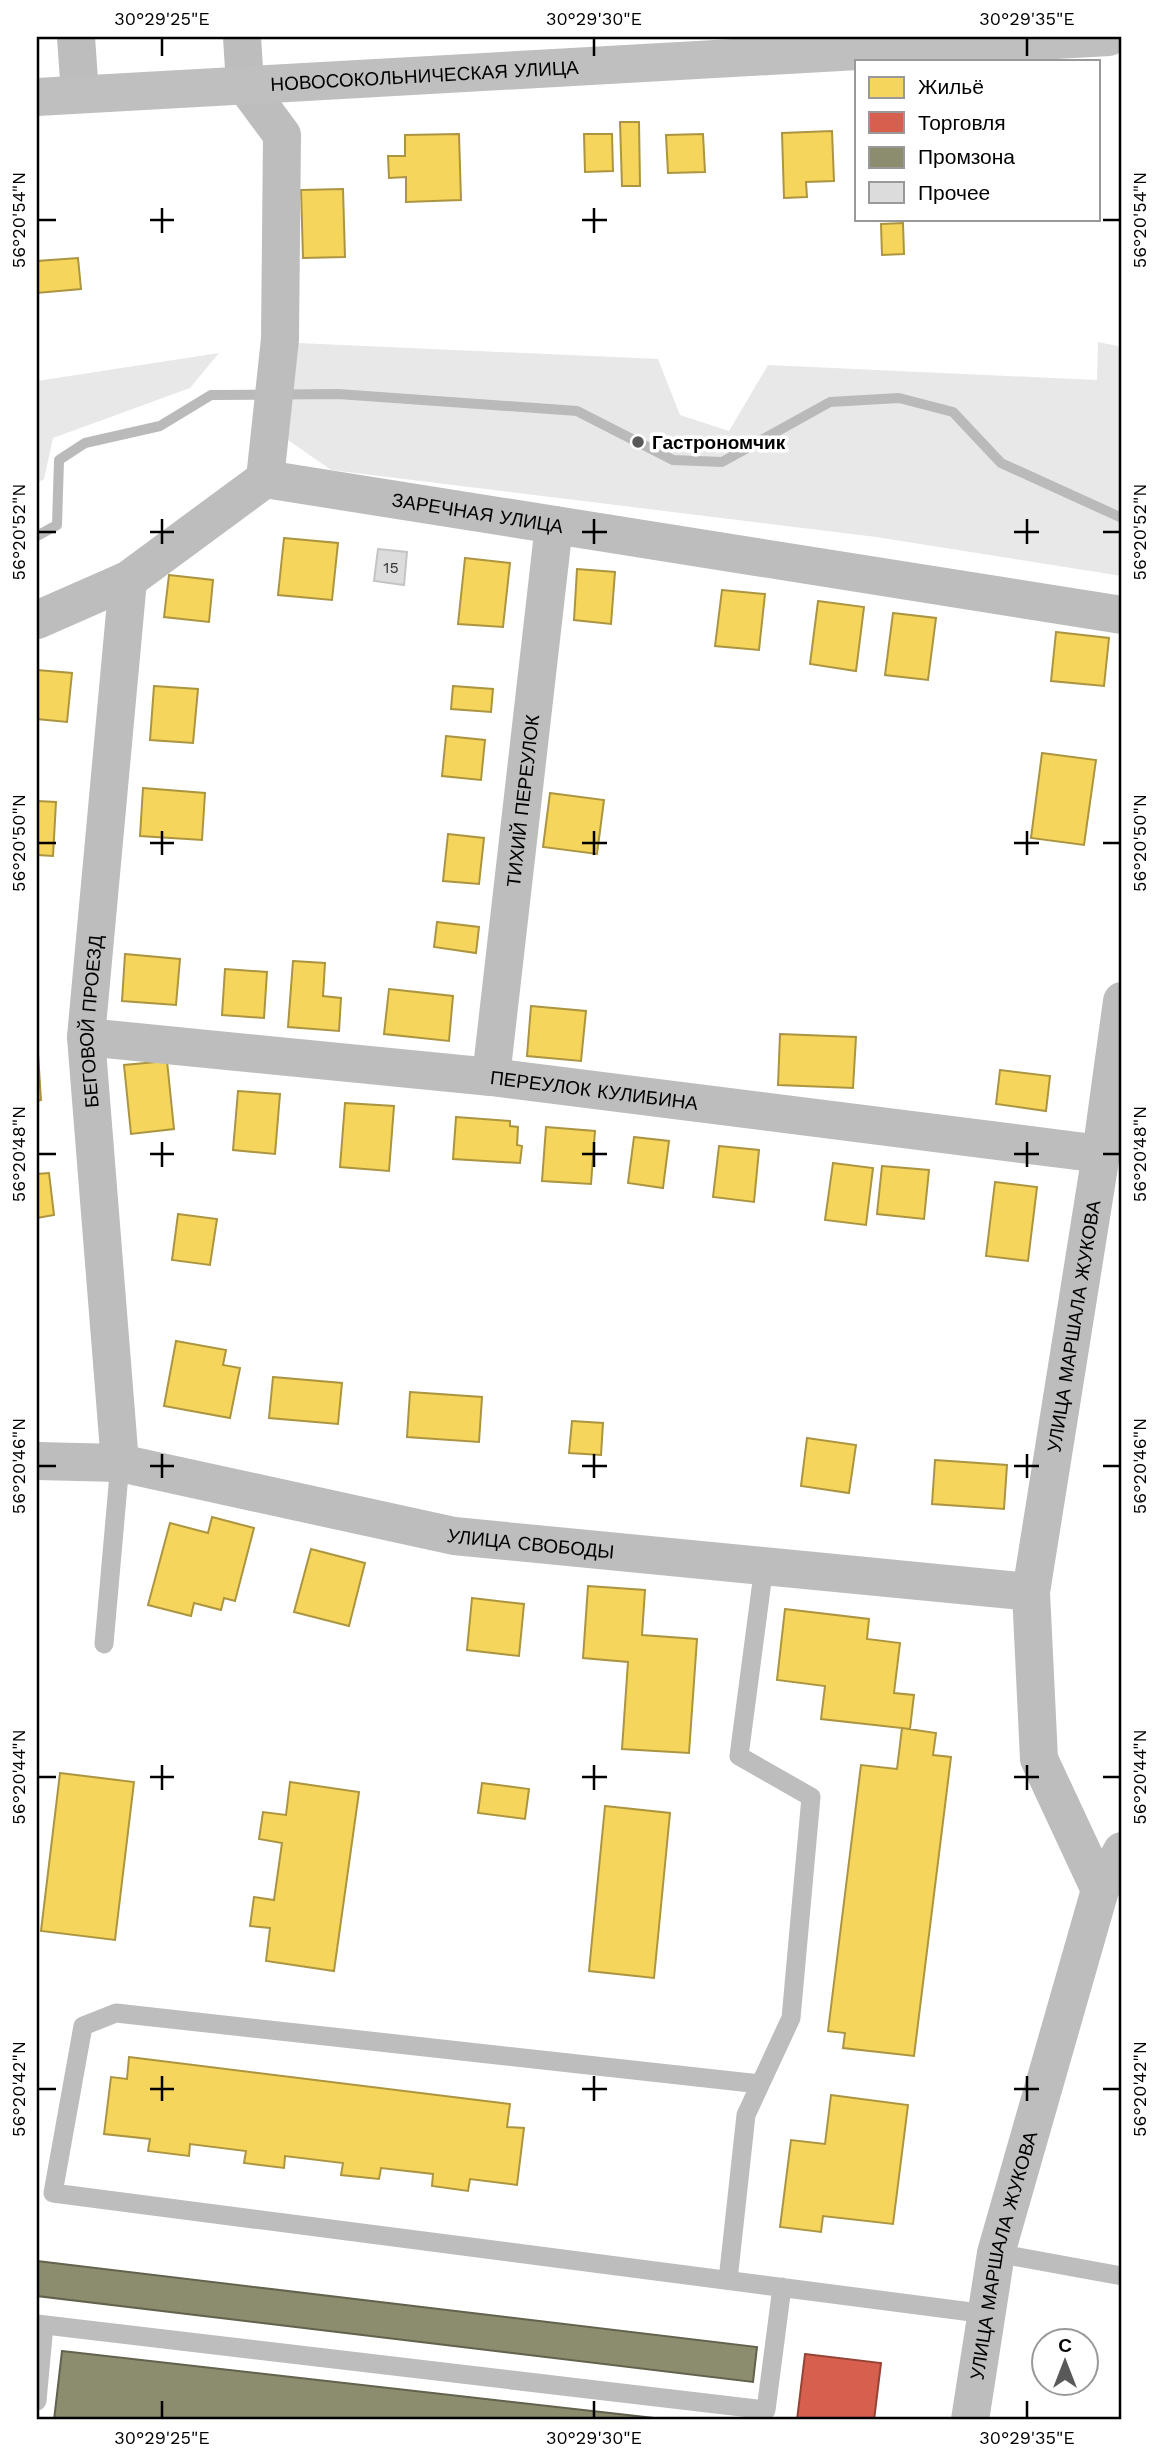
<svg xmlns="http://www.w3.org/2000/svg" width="1159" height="2457" font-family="'Work Sans',sans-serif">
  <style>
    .green { fill: #e8e8e8 }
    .homes { fill: #f6d55c; stroke: #ac9540; stroke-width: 2 }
    .shops { fill: #d6604d; stroke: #964336; stroke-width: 2 }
    .industry { fill: #8c8c6e; stroke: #62624d; stroke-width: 2 }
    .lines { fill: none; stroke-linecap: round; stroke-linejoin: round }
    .stream { stroke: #bababa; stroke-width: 10 }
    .building { fill: #dcdcdc; stroke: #c4c4c4; stroke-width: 2 }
    .service { stroke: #bdbdbd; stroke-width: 19 }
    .minor { stroke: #bdbdbd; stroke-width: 38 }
    .tertiary { stroke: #bdbdbd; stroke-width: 38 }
    .secondary { stroke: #bfbfbf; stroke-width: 38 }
    .ticks { fill: none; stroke: #000; stroke-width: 2.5 }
    .poi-dot { fill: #595959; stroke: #fff; stroke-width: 2.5 }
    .labels { text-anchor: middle; stroke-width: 7; stroke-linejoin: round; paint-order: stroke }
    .number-label { font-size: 16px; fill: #373737 }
    .street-label { font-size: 19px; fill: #000; stroke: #fff }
    .poi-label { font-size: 19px; font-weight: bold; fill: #000; stroke: #fff; text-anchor: start }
    .neatline { fill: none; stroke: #000; stroke-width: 2.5 }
    .ticks-label { font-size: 18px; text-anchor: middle; fill: #000 }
  </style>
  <rect width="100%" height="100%" fill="#fff"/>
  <!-- green -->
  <path class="green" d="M 1098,342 L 1122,347 L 1122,576 L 876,537 L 331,470 L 288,440 L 298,343 L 658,359 L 680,415 L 729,431 L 768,365 L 1097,380 Z
    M 219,353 L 190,388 L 53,438 L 44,479 L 37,483 L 37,381 Z"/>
  <!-- homes -->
  <path class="homes" d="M 620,122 L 639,122 L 640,186 L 622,186 Z
    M 832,131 L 834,181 L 806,182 L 807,197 L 784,198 L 782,133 Z
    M 459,134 L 461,200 L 406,202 L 406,177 L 389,178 L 388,156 L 405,156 L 405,135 Z
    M 584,134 L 612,134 L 613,171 L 585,172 Z
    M 703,134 L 705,172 L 668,173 L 666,135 Z
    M 343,189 L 345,257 L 303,258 L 301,190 Z
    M 903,223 L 904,254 L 882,255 L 881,224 Z
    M 78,258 L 81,289 L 37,293 L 37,261 Z
    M 284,538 L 338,543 L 332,600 L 278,595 Z
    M 465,558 L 510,563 L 503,627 L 458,624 Z
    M 577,569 L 615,572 L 611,624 L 574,620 Z
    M 169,575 L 213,580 L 209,622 L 164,617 Z
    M 722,590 L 765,594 L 759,650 L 715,646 Z
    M 818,601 L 864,607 L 856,671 L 810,664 Z
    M 893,613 L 936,618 L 928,680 L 885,675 Z
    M 1056,632 L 1109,638 L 1104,686 L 1051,681 Z
    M 37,670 L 72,673 L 67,722 L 37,719 Z
    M 154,686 L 198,689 L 193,743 L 150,740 Z
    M 453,686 L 493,689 L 491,712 L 451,709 Z
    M 446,736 L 485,740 L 481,780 L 442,776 Z
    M 1042,753 L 1096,760 L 1084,845 L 1031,838 Z
    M 143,788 L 205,793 L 202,840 L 140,836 Z
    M 550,793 L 604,800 L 597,854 L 543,847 Z
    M 37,801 L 56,802 L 53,856 L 37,855 Z
    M 448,834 L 484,838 L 479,884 L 443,881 Z
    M 437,922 L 479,927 L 476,953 L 434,947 Z
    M 125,954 L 180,959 L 176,1005 L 122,1001 Z
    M 293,961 L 325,963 L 323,996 L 341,998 L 339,1031 L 288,1027 Z
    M 225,969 L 267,972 L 264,1018 L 222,1015 Z
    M 389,989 L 453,996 L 449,1041 L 384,1034 Z
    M 531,1006 L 586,1011 L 581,1061 L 527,1056 Z
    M 780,1034 L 856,1037 L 853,1088 L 778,1085 Z
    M 37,1038 L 41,1100 L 37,1101 Z
    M 167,1061 L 174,1129 L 131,1134 L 124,1065 Z
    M 1000,1070 L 1050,1076 L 1046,1111 L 996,1104 Z
    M 238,1091 L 280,1094 L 275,1154 L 233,1150 Z
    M 345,1103 L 394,1106 L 389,1171 L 340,1167 Z
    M 456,1117 L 510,1121 L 510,1126 L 518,1127 L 517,1145 L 522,1146 L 520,1163 L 453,1159 Z
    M 546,1127 L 595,1131 L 591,1184 L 542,1181 Z
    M 634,1137 L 669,1141 L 663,1188 L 628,1183 Z
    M 719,1146 L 759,1150 L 754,1202 L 713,1197 Z
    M 833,1163 L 873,1168 L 866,1225 L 825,1220 Z
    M 882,1166 L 929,1170 L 924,1219 L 877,1214 Z
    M 49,1173 L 54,1215 L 37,1218 L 37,1174 Z
    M 995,1182 L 1037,1187 L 1028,1261 L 986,1256 Z
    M 178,1214 L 217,1219 L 210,1265 L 172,1260 Z
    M 176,1341 L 226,1350 L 223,1365 L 240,1368 L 230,1418 L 164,1406 Z
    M 273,1377 L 342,1383 L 338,1424 L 269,1418 Z
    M 410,1392 L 482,1397 L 479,1442 L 407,1437 Z
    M 572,1421 L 603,1423 L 601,1455 L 569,1453 Z
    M 807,1438 L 856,1445 L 849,1493 L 801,1486 Z
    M 935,1460 L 1007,1465 L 1004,1509 L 932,1504 Z
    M 212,1517 L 254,1528 L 235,1601 L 224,1598 L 221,1610 L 194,1603 L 191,1616 L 148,1605 L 170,1523 L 208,1533 Z
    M 311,1549 L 365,1563 L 349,1626 L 294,1612 Z
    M 588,1586 L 645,1590 L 642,1635 L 697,1639 L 689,1753 L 622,1749 L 628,1662 L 583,1658 Z
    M 472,1598 L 524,1604 L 519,1656 L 467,1650 Z
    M 785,1609 L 869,1619 L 867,1639 L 900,1643 L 894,1693 L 914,1695 L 910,1729 L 821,1719 L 825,1686 L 777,1680 Z
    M 902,1728 L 936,1733 L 933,1755 L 951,1757 L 914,2056 L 843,2048 L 845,2033 L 828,2031 L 861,1765 L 897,1769 Z
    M 60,1773 L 134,1782 L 115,1940 L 41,1931 Z
    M 290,1782 L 359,1792 L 334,1971 L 266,1961 L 270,1928 L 250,1926 L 254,1897 L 274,1900 L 282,1843 L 259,1839 L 263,1812 L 286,1815 Z
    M 482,1783 L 529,1789 L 525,1819 L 478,1813 Z
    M 605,1806 L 670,1813 L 654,1978 L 589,1971 Z
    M 129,2057 L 510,2104 L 507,2127 L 524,2128 L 517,2185 L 470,2179 L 468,2191 L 432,2186 L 433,2174 L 381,2168 L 379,2179 L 341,2175 L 343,2163 L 285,2156 L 284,2168 L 244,2163 L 246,2151 L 190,2144 L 189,2156 L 148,2151 L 150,2139 L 104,2134 L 111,2077 L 127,2079 Z
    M 831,2095 L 908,2105 L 893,2224 L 823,2216 L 821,2232 L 780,2227 L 791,2140 L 825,2144 Z"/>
  <!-- shops -->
  <path class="shops" d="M 805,2354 L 881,2363 L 874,2420 L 797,2420 Z"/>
  <!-- industry -->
  <path class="industry" d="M 37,2261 L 757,2347 L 753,2382 L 37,2296 Z
    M 62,2351 L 672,2420 L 54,2420 Z"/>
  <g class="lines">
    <!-- stream -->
    <path class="stream" d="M 37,536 L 57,525 L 59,460 L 85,443 L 160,426 L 211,395 L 338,394 L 577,411 L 673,460 L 722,462 L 830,402 L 899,398 L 953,412 L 1001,463 L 1122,518"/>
  </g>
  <!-- building -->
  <path class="building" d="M 378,549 L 407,552 L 404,585 L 374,581 Z"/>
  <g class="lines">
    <!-- service -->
    <path class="service" d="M 104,1644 L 120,1463
      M 760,2084 L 116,2013 L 83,2026 L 53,2193 L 987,2314
      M 996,2253 L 1122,2276
      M 728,2280 L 746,2115 L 791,2018 L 811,1797 L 739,1756 L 764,1566
      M 37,2324 L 766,2410 L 782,2287
      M 37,2401 L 44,2325"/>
    <!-- minor -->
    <g class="minor">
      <path d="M 76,37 L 80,94"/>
      <path d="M 242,37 L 245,85 L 282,135 L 280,339 L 265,479"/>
      <path id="s1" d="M 37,620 L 128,580 L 265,479 L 1122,615"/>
      <path id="s2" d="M 86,1037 L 491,1077 L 1101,1154"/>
      <path id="s3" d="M 491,1077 L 554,525"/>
      <path id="s4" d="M 37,1461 L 120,1463 L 454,1536 L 1031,1592"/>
      <path id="s5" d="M 120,1463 L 86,1037 L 128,580"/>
      <path id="s6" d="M 1100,1890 L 1039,1759 L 1031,1592 L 1101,1154 L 1122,1001"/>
    </g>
    <!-- tertiary -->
    <path class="tertiary" id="s7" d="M 970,2420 L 996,2253 L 1100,1890 L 1122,1851"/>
    <!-- secondary -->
    <path class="secondary" id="s8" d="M 37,97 L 1109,37"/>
  </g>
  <!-- ticks -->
  <path class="ticks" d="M 162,38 L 162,56M 594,38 L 594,56M 1027,38 L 1027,56M 162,208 L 162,233M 594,208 L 594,233M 38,220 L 56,220M 150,220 L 174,220M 582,220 L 607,220M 1103,220 L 1120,220M 162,519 L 162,544M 594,519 L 594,544M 1027,519 L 1027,544M 38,532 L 56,532M 150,532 L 174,532M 582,532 L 607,532M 1014,532 L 1039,532M 1103,532 L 1120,532M 162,831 L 162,855M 594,831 L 594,855M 1027,831 L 1027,855M 38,843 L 56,843M 150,843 L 174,843M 582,843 L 607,843M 1014,843 L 1039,843M 1103,843 L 1120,843M 162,1142 L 162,1167M 594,1142 L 594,1167M 1027,1142 L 1027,1167M 38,1154 L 56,1154M 150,1154 L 174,1154M 582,1154 L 607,1154M 1014,1154 L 1039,1154M 1103,1154 L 1120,1154M 162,1454 L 162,1478M 594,1454 L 594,1478M 1027,1454 L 1027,1478M 38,1466 L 56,1466M 150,1466 L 174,1466M 582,1466 L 607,1466M 1014,1466 L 1039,1466M 1103,1466 L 1120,1466M 162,1765 L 162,1790M 594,1765 L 594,1790M 1027,1765 L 1027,1790M 38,1777 L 56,1777M 150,1777 L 174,1777M 582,1777 L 607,1777M 1014,1777 L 1039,1777M 1103,1777 L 1120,1777M 162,2076 L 162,2101M 594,2076 L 594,2101M 1027,2076 L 1027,2101M 38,2089 L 56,2089M 150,2089 L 174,2089M 582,2089 L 607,2089M 1014,2089 L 1039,2089M 1103,2089 L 1120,2089M 162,2401 L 162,2418M 594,2401 L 594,2418M 1027,2401 L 1027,2418"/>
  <!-- markers -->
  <circle class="poi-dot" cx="638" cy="442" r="7"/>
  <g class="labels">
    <!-- number labels -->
    <g class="number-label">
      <text x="391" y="573">15</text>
    </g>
    <!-- street labels -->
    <g class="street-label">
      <text dy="7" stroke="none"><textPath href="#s8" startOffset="388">НОВОСОКОЛЬНИЧЕСКАЯ УЛИЦА</textPath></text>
      <text dy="7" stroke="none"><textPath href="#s1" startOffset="485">ЗАРЕЧНАЯ УЛИЦА</textPath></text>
      <text dy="7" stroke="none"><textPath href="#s3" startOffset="278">ТИХИЙ ПЕРЕУЛОК</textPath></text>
      <text dy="7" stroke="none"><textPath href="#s5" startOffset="443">БЕГОВОЙ ПРОЕЗД</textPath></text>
      <text dy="7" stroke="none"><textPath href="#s2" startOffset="511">ПЕРЕУЛОК КУЛИБИНА</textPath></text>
      <text dy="7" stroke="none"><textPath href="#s6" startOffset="581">УЛИЦА МАРШАЛА ЖУКОВА</textPath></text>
      <text dy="7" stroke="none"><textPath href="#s4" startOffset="502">УЛИЦА СВОБОДЫ</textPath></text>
      <text dy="7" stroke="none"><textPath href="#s7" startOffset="168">УЛИЦА МАРШАЛА ЖУКОВА</textPath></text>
    </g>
    <!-- poi labels -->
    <g class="poi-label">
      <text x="652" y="449">Гастрономчик</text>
    </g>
  </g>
  <!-- border -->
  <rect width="1159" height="2457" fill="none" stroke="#ffffff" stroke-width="77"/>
  <!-- legend -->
  <rect x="855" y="60" width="245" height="161" fill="#ffffff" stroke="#999999" stroke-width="2"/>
  <rect x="869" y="77" width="35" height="21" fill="#f6d55c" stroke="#999999" stroke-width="2"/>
  <text x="918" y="94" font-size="21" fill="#000000">Жильё</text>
  <rect x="869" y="112" width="35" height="21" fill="#d6604d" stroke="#999999" stroke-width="2"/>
  <text x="918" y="130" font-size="21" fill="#000000">Торговля</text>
  <rect x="869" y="147" width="35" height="21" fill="#8c8c6e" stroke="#999999" stroke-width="2"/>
  <text x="918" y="164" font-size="21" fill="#000000">Промзона</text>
  <rect x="869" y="182" width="35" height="21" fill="#dcdcdc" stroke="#999999" stroke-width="2"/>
  <text x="918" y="200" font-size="21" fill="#000000">Прочее</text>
  <!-- north arrow -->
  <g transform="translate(1065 2362)"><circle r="33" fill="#ffffff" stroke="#999999" stroke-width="2"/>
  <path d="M0-5L12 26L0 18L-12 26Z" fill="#595959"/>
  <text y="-10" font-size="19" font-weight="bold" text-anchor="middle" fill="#000000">С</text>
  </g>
  <rect x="38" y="38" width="1082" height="2380" class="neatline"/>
  <g class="ticks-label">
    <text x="162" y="25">30°29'25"E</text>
    <text x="594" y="25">30°29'30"E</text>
    <text x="1027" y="25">30°29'35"E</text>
    <text transform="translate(19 220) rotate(-90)" y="6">56°20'54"N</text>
    <text transform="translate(1140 220) rotate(-90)" y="6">56°20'54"N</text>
    <text transform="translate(19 532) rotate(-90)" y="6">56°20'52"N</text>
    <text transform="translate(1140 532) rotate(-90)" y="6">56°20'52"N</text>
    <text transform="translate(19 843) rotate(-90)" y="6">56°20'50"N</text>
    <text transform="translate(1140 843) rotate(-90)" y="6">56°20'50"N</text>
    <text transform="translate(19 1154) rotate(-90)" y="6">56°20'48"N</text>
    <text transform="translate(1140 1154) rotate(-90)" y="6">56°20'48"N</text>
    <text transform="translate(19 1466) rotate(-90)" y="6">56°20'46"N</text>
    <text transform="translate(1140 1466) rotate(-90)" y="6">56°20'46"N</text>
    <text transform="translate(19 1777) rotate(-90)" y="6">56°20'44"N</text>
    <text transform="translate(1140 1777) rotate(-90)" y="6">56°20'44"N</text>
    <text transform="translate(19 2089) rotate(-90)" y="6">56°20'42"N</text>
    <text transform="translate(1140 2089) rotate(-90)" y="6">56°20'42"N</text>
    <text x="162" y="2444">30°29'25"E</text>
    <text x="594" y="2444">30°29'30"E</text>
    <text x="1027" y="2444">30°29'35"E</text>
  </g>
</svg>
